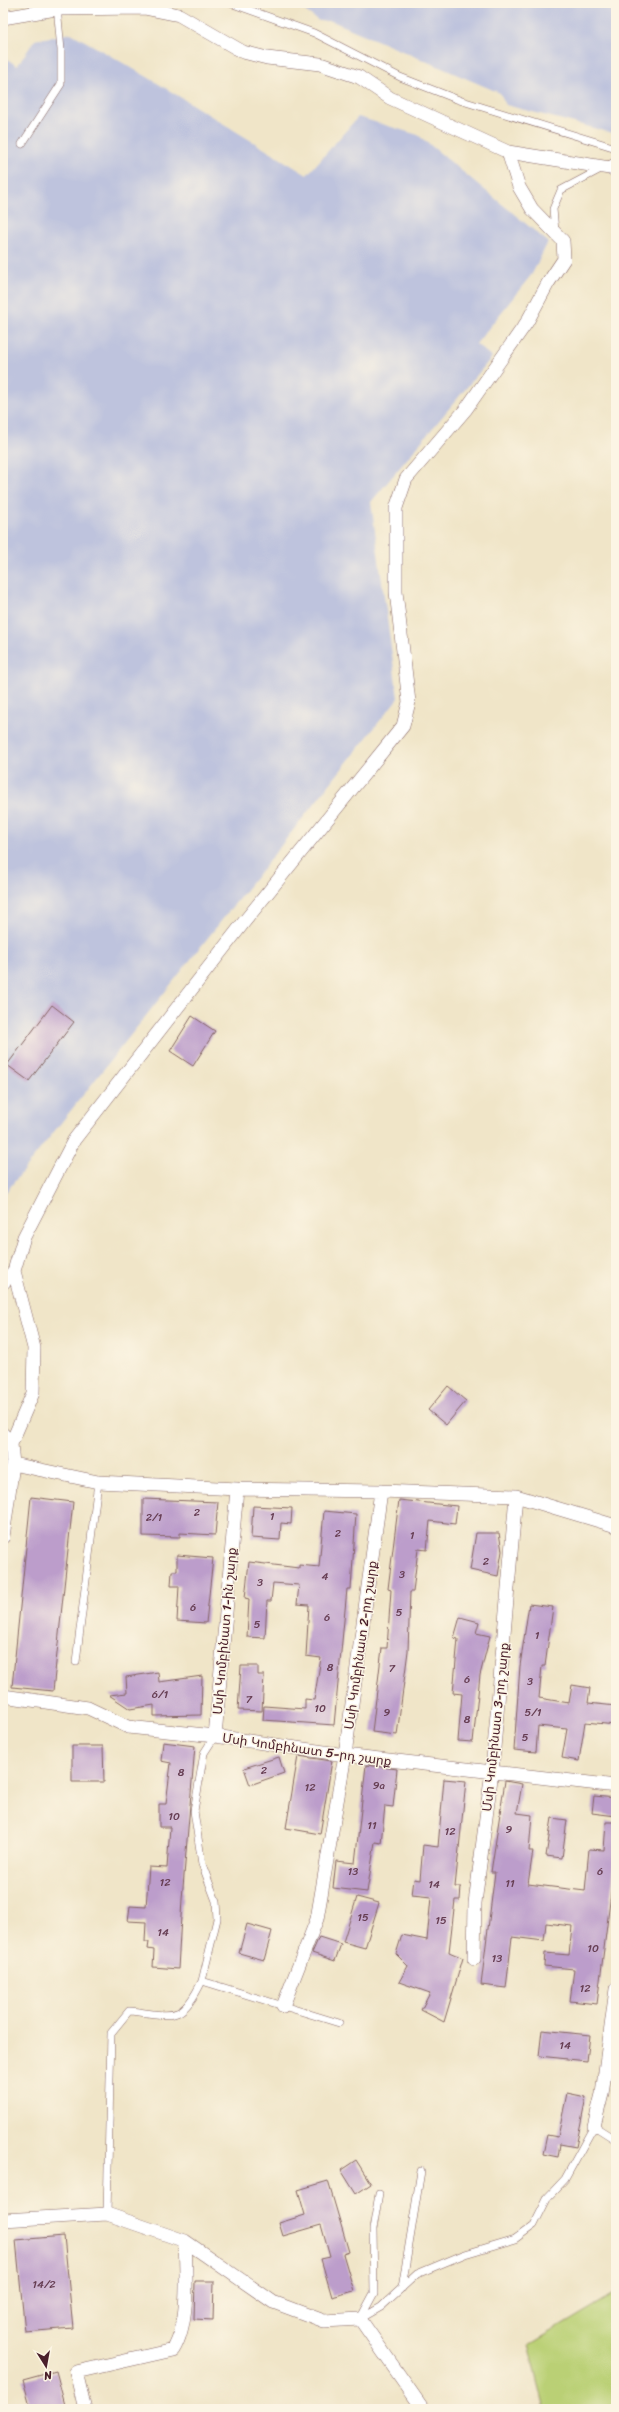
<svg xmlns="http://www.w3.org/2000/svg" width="619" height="2412" font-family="Sriracha,'Noto Sans Armenian',sans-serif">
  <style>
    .industrial { fill: #bec3dd }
    .green { fill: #bad074; stroke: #827850 }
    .building { fill: #bc9dcb }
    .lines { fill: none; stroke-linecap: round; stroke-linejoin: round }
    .service-casing { stroke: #846462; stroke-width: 8 }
    .minor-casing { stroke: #846462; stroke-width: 14 }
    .service { stroke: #fff; stroke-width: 7 }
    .minor { stroke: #fff; stroke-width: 13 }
    .labels { text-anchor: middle; stroke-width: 3; stroke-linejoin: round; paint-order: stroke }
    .number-label { font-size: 11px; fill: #663e53 }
    .street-label { font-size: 13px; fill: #4a1f2b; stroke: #fcf5e5 }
  </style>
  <rect width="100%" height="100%" fill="#fcf5e5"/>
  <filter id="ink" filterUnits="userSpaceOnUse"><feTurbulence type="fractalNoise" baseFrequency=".025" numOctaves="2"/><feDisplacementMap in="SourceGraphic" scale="8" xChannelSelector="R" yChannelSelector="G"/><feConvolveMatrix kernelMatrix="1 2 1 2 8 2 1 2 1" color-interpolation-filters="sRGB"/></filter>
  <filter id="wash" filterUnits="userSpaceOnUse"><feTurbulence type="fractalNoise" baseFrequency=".012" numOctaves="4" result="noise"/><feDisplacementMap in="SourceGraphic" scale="16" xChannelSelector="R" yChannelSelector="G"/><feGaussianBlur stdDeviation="0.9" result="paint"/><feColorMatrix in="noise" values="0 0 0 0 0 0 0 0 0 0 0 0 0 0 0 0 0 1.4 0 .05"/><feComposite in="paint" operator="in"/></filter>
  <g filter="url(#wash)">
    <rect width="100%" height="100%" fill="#f0e5c8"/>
    <!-- industrial -->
    <path class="industrial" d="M 294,3 L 616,3 L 616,134 L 506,105 L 500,93 L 332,21 L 319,21 Z
      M 71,33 L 149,78 L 307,175 L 358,117 L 418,135 L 548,242 L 532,274 L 476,344 L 492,357 L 371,502 L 398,698 L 3,1196 L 3,56 L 17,66 L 35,40 Z"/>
    <!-- green -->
    <path class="green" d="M 616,2293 L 616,2409 L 545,2409 L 529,2345 Z"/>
    <g id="blocks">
      <!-- building -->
      <path class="building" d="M 52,1005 L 74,1022 L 29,1081 L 7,1065 Z
        M 192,1016 L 215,1031 L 193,1066 L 170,1051 Z
        M 448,1386 L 466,1401 L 446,1425 L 428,1410 Z
        M 31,1497 L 73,1502 L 53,1691 L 12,1687 Z
        M 143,1499 L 218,1502 L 215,1535 L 180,1533 L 180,1537 L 143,1536 Z
        M 399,1500 L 457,1506 L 455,1524 L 430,1521 L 427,1550 L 418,1549 L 413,1592 L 410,1592 L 408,1651 L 397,1735 L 372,1732 L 382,1648 L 387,1648 L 391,1590 L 388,1589 Z
        M 253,1506 L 292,1508 L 291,1524 L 281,1523 L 280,1540 L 251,1538 Z
        M 324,1511 L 356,1514 L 351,1589 L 347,1589 L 334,1725 L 263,1720 L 264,1706 L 305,1709 L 305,1699 L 314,1700 L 321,1658 L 306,1656 L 309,1605 L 297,1604 L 299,1585 L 273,1583 L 271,1601 L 267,1601 L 265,1638 L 247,1637 L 249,1599 L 245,1598 L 249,1562 L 299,1568 L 299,1565 L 319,1567 Z
        M 476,1533 L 499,1533 L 502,1551 L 498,1576 L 470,1570 Z
        M 177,1555 L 213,1558 L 206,1623 L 177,1621 L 179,1586 L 171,1586 L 172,1571 L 177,1571 Z
        M 529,1604 L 553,1607 L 545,1666 L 542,1666 L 539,1698 L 569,1703 L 572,1685 L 590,1688 L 588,1703 L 616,1706 L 616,1725 L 585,1722 L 579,1761 L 562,1758 L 567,1729 L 538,1726 L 536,1752 L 514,1750 L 520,1666 Z
        M 460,1617 L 479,1622 L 476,1633 L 490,1636 L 480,1675 L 473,1742 L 458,1741 L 462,1694 L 453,1693 L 458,1639 L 454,1638 Z
        M 241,1666 L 258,1666 L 258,1675 L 264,1675 L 262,1711 L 238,1710 Z
        M 158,1672 L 159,1682 L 202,1676 L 201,1715 L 154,1716 L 154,1705 L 130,1709 L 109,1695 L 127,1693 L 126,1677 Z
        M 163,1742 L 195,1746 L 182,1899 L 178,1969 L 153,1967 L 154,1950 L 148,1949 L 149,1942 L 145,1942 L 146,1922 L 128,1921 L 130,1906 L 146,1907 L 149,1867 L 167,1868 L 170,1827 L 159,1827 L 159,1804 L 166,1804 L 171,1763 L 161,1761 Z
        M 72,1746 L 103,1746 L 104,1782 L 72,1782 Z
        M 298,1756 L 332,1761 L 320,1834 L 286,1828 Z
        M 279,1757 L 284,1773 L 250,1785 L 244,1768 Z
        M 366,1765 L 397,1769 L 393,1807 L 385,1806 L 381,1843 L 375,1842 L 367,1892 L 333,1888 L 336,1861 L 355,1863 Z
        M 444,1779 L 466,1781 L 455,1887 L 461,1887 L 460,1900 L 455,1900 L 449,1952 L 463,1958 L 444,2022 L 421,2010 L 430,1993 L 399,1982 L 408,1966 L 396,1954 L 402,1935 L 427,1940 L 431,1897 L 412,1895 L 414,1879 L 420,1880 L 423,1845 L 438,1847 Z
        M 505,1781 L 522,1784 L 517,1813 L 532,1815 L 529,1851 L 533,1851 L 528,1884 L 585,1891 L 589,1849 L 604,1850 L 606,1822 L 616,1822 L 616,1854 L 597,2004 L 570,2001 L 574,1969 L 544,1966 L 545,1953 L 569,1955 L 572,1926 L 546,1923 L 544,1941 L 512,1937 L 506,1988 L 481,1985 L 495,1872 L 491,1872 Z
        M 594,1796 L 616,1798 L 616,1816 L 592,1813 Z
        M 552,1818 L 567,1820 L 562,1858 L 546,1856 Z
        M 357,1897 L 379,1903 L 365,1948 L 343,1942 Z
        M 247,1924 L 272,1931 L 264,1960 L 239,1953 Z
        M 319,1937 L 341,1944 L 335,1961 L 312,1953 Z
        M 542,2030 L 590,2035 L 587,2061 L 539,2056 Z
        M 567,2093 L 586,2097 L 576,2147 L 560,2144 L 558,2157 L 543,2154 L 547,2135 L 558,2137 Z
        M 356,2160 L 371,2184 L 356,2194 L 341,2170 Z
        M 328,2181 L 349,2252 L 343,2254 L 354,2291 L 332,2297 L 321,2259 L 330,2257 L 321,2225 L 283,2236 L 279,2223 L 305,2215 L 298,2190 Z
        M 64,2236 L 73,2328 L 25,2332 L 16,2240 Z
        M 195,2281 L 214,2281 L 213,2320 L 194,2319 Z
        M 56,2371 L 66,2409 L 31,2409 L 23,2380 Z"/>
    </g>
  </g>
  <g filter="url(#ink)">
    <use href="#blocks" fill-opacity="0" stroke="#846462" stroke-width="1"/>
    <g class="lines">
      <!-- service casing -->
      <g class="service-casing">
        <path id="service" d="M 230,3 L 314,33 L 400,77 L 459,100 L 616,148
          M 22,144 L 61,84 L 61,50 L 57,7
          M 555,231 L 553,209 L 561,190 L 616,161
          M 76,1662 L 98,1482
          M 202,1981 L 217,1919 L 216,1901 L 202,1864 L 194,1811 L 204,1753 L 215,1736
          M 107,2214 L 111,2033 L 129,2011 C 172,2015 181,2025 202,1981 L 339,2023
          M 402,2288 L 421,2171
          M 360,2319 L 381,2307 L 417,2274 L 465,2254 L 515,2239 L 534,2225 L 548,2197 L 565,2179 L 594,2126 L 616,2140
          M 360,2319 L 374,2293 L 373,2229 L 379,2194"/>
      </g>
      <!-- minor casing -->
      <g class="minor-casing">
        <path id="minor" d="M 3,18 L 56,9 L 144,8 L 179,15 L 243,52 L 267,58 L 320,64 L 359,77 L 390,98 L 508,152 L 616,169
          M 3,1283 L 14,1271 L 24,1237 L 74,1140 L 244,922 L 403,726 L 409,702 L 396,592 L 396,508 L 406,479 L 466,409 L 527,322 L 548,283 L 564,259 L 563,241 L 532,209 L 519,187 L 508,152
          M 3,1434 L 11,1444 L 13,1464 L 3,1537
          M 11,1444 L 33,1393 L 34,1348 L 14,1271
          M 13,1464 L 98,1482 L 237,1489 L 381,1491 L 516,1496 L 616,1526
          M 3,1696 L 88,1708 L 128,1727 L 215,1736 L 345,1755 L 616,1786
          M 215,1736 L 237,1489
          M 474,1959 L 475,1903 L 492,1771 L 516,1496
          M 283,2006 L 317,1919 L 345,1755 L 381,1491
          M 594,2126 L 602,2094 L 616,1989
          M 3,2220 L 107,2214 L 185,2241 L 273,2302 L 324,2321 L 360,2319 L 423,2409
          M 85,2409 L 76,2372 L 173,2350 C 190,2323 186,2272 185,2241"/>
      </g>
      <!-- service -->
      <use href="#service" class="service"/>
      <!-- minor -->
      <use href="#minor" class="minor"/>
    </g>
  </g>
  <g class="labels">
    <!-- number labels -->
    <g class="number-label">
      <text x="197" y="1516">2</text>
      <text x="272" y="1520">1</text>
      <text x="154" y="1521">2/1</text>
      <text x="338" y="1537">2</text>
      <text x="412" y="1539">1</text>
      <text x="486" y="1565">2</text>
      <text x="402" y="1578">3</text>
      <text x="325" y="1580">4</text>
      <text x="260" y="1586">3</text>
      <text x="193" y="1611">6</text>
      <text x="399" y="1616">5</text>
      <text x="327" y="1621">6</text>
      <text x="257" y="1628">5</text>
      <text x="537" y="1639">1</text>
      <text x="330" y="1671">8</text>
      <text x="392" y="1672">7</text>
      <text x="467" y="1683">6</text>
      <text x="530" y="1685">3</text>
      <text x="160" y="1698">6/1</text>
      <text x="249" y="1703">7</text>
      <text x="320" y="1712">10</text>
      <text x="387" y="1716">9</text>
      <text x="533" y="1716">5/1</text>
      <text x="467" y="1723">8</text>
      <text x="525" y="1741">5</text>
      <text x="264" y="1774">2</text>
      <text x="181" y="1776">8</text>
      <text x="379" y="1789">9a</text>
      <text x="310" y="1791">12</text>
      <text x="174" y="1820">10</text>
      <text x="372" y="1829">11</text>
      <text x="509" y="1833">9</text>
      <text x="450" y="1835">12</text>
      <text x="353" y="1875">13</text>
      <text x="600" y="1875">6</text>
      <text x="165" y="1886">12</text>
      <text x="510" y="1887">11</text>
      <text x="434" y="1888">14</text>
      <text x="363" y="1921">15</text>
      <text x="441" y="1924">15</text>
      <text x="163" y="1936">14</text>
      <text x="593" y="1952">10</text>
      <text x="497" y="1962">13</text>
      <text x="585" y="1992">12</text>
      <text x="565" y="2049">14</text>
      <text x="44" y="2288">14/2</text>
    </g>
    <!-- street labels -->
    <g class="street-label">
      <text transform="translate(224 1631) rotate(-85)" y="5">Մսի Կոմբինատ 1-ին շարք</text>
      <text transform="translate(360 1645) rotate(-82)" y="5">Մսի Կոմբինատ 2-րդ շարք</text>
      <text transform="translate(495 1727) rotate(-84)" y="5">Մսի Կոմբինատ 3-րդ շարք</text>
      <text transform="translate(307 1749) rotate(8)" y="5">Մսի Կոմբինատ 5-րդ շարք</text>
    </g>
  </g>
  <!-- margin -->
  <rect width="619" height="2412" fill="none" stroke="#fcf5e5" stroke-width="16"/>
  <!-- north arrow -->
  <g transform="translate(46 2366) rotate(169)" stroke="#fcf5e5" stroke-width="3" paint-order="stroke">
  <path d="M0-3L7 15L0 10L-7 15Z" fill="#4a1f2b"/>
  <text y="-6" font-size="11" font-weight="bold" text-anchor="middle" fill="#4a1f2b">N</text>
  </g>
</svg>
